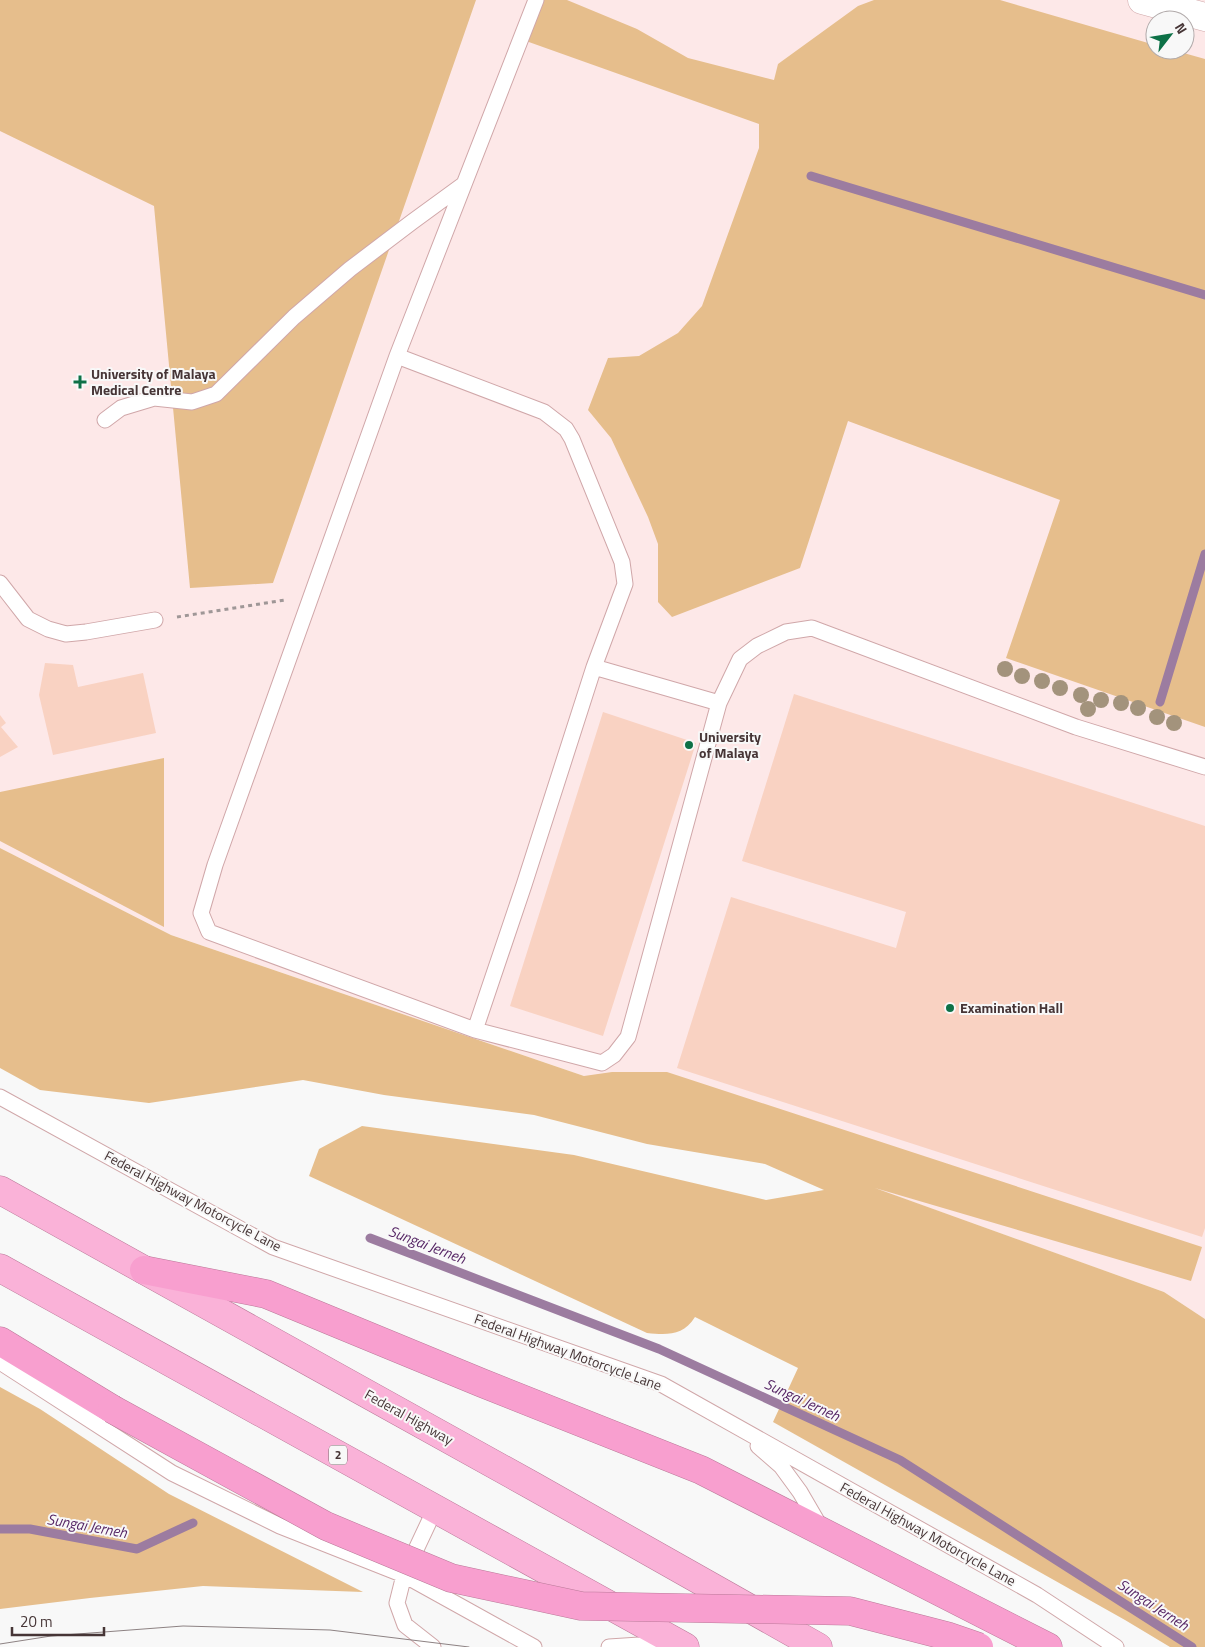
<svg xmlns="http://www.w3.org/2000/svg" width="1205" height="1647" font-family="'Titillium Web',sans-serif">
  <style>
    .built { fill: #fde8e8; fill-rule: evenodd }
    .green { fill: #e6be8c }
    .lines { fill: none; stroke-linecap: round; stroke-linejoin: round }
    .stream { stroke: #9c7ca0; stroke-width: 9 }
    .building { fill: #f9d2c2 }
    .service-casing { stroke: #d0a7a9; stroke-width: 17 }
    .minor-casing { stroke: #d0a7a9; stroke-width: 29 }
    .trunk-casing { stroke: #ba7a99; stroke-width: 29 }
    .motorway-casing { stroke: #ba7a99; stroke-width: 29 }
    .path { stroke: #9f9797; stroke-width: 3; stroke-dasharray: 4 4; stroke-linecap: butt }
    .service { stroke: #fff; stroke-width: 15 }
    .minor { stroke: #fff; stroke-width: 28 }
    .trunk { stroke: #fab2d8; stroke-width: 28 }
    .motorway { stroke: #f89fcf; stroke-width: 28 }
    .tram { stroke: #8d8283; stroke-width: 1 }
    .motorway-bridge-casing { stroke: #ba7a99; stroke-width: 29; stroke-linecap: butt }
    .motorway-bridge { stroke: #f89fcf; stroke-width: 28 }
    .tree { fill: #a3937c }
    .poi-dot { fill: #0d7147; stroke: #f8f8f8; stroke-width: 2 }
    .labels { text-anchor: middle; stroke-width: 4; stroke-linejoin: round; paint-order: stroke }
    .shield { fill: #f8f8f8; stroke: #7b7070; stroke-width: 1 }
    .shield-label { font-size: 12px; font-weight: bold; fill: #463536 }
    .poi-label { font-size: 14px; font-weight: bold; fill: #463536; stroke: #f8f8f8; text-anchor: start }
    .street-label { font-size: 14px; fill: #463536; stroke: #f8f8f8 }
    .water-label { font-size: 15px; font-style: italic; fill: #572766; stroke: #f8f8f8 }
  </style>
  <rect width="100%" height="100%" fill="#f8f8f8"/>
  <!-- built -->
  <path class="built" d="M 0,0 L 1205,0 L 1205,1319 L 1164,1292 L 863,1184 L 584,1076 L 171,935 L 0,848 ZM 1155,20 L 1185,20 L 1185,50 L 1155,50 Z"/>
  <!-- green -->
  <path class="green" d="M 0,0 L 476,0 L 273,583 L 190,588 L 154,206 L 0,131 Z
    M 541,0 L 567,0 L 637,29 L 688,58 L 774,80 L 778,64 L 858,6 L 874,0 L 1000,0 L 1155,45 L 1155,50 L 1173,50 L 1205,59 L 1205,727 L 1006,658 L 1060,500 L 848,421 L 800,568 L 672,617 L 658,602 L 658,544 L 648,517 L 611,438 L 588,410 L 608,358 L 639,356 L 678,333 L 702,306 L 759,148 L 759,124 L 526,41 Z
    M 164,758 L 164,927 L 0,841 L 0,792 Z
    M 0,848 L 171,935 L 584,1076 L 612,1072 L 667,1072 L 1202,1247 L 1191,1281 L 875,1188 L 1164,1292 L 1205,1319 L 1205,1647 L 1170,1647 L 1125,1620 L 773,1422 L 798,1368 L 695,1317 C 683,1336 667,1335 647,1333 L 309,1176 L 319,1149 L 362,1126 L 574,1155 L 766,1200 L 824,1190 L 765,1164 L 647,1144 L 534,1115 L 384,1095 L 303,1080 L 149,1103 L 40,1090 L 0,1068 Z
    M 0,1387 L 40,1409 L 169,1494 L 363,1592 L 203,1586 L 90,1598 L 0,1609 Z"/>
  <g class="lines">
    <!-- stream -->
    <path class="stream" d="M 811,176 L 1205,295
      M 1160,702 L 1205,554
      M 370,1238 L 659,1349 L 900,1460 L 1192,1647
      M 0,1529 L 30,1529 L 137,1549 L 193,1523"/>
  </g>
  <!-- building -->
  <path class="building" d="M 45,663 L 73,665 L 78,687 L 143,673 L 156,733 L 53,755 L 39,695 Z
    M 794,694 L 1205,826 L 1205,1228 L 1202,1237 L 677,1068 L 731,897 L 896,948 L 906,912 L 742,861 Z
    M 603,712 L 696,743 L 603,1036 L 510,1006 Z
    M 0,715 L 6,723 L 1,727 L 18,747 L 0,757 Z"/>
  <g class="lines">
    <!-- service casing -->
    <g class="service-casing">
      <path id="service" d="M 536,0 L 397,356 L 215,865 L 201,913 L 209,932 L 475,1030 L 602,1063 L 614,1055 L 628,1037 L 719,703
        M 397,356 L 544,412 L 566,429 L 572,439 L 622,562 L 625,584 L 594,667 L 524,885 L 475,1030
        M 105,420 L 121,408 L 154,398 L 192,402 L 216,394 L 294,317 L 350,269 L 412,222 L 464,184
        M 0,583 L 28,619 L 48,629 L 66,634 L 86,632 L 155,620
        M 594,667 L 719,703 L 740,659 L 757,646 L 786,632 L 812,628 L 1076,727 L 1205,767
        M 0,1097 L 273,1247 L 661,1384 L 1037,1595 L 1116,1647
        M 0,1362 L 172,1473 L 280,1526 L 404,1575 L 534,1647
        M 758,1446 L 781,1466 L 800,1492 L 821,1528
        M 433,1647 L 405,1625 L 397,1603 L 404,1575 L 435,1509
        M 609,1647 L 670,1643"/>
    </g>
    <!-- minor casing -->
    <g class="minor-casing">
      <path id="minor" d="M 1142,0 L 1205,17"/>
    </g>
    <!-- trunk casing -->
    <g class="trunk-casing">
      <path id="trunk" d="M 0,1190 L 533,1486 L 818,1647
        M 0,1268 L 685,1647"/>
    </g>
    <!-- motorway casing -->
    <g class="motorway-casing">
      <path id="motorway" d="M 144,1270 L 266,1294 L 482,1383 L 701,1470 L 1048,1647
        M 0,1341 L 112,1409"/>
    </g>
    <!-- path -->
    <path class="path" d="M 177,617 L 285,600"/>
    <!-- service -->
    <use href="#service" class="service"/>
    <!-- minor -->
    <use href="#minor" class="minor"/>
    <!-- trunk -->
    <use href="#trunk" class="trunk"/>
    <!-- motorway -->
    <use href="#motorway" class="motorway"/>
    <!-- tram -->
    <path class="tram" d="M 0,1644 L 51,1636 L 183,1626 L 330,1630 L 469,1647"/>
    <!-- motorway-bridge casing -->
    <g class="motorway-bridge-casing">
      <path id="motorway-bridge" d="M 112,1409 L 326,1526 L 451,1578 L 581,1606 L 850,1611 L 947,1636 L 979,1647"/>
    </g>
    <!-- motorway-bridge -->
    <use href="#motorway-bridge" class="motorway-bridge"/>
  </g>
  <!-- trees -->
  <g class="tree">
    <circle cx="1005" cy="669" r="8"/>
    <circle cx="1022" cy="676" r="8"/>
    <circle cx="1042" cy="681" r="8"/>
    <circle cx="1060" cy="688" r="8"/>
    <circle cx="1081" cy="695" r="8"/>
    <circle cx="1101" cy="700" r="8"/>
    <circle cx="1121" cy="703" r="8"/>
    <circle cx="1138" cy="708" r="8"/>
    <circle cx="1088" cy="709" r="8"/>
    <circle cx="1157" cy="717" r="8"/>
    <circle cx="1174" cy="723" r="8"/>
  </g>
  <!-- markers -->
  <g class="poi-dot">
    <path d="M77.5 374.5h5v5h5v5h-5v5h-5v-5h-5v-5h5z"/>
    <circle cx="689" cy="745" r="5"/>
    <circle cx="950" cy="1008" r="5"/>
  </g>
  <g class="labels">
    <!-- shield labels -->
    <rect class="shield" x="329" y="1445.5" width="18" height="19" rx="4"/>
    <g class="shield-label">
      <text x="338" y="1459">2</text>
    </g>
    <!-- poi labels -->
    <g class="poi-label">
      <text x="91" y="379">University of Malaya<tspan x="91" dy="16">Medical Centre</tspan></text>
      <text x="699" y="742">University<tspan x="699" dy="16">of Malaya</tspan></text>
      <text x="960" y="1013">Examination Hall</text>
    </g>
    <!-- street labels -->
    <g class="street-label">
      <text transform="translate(193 1201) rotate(28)" y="5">Federal Highway Motorcycle Lane</text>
      <text transform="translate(568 1352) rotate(20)" y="5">Federal Highway Motorcycle Lane</text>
      <text transform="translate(409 1417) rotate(29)" y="5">Federal Highway</text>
      <text transform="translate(928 1534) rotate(29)" y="5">Federal Highway Motorcycle Lane</text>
    </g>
    <!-- water labels -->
    <g class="water-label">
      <text transform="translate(427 1245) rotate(21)" y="5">Sungai Jerneh</text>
      <text transform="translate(802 1400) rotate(25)" y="5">Sungai Jerneh</text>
      <text transform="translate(87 1526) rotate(10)" y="5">Sungai Jerneh</text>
      <text transform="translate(1153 1605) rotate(33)" y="5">Sungai Jerneh</text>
    </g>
  </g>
  <!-- north arrow -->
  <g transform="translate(1170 35) rotate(59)"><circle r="24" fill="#f8f8f8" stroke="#b1aaaa"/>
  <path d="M0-4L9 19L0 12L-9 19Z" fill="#0d7147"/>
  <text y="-8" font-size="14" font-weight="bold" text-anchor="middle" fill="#463536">N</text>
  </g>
  <!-- scale -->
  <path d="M12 1627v8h92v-8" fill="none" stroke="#463536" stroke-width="2.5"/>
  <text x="20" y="1627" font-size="15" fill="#463536" stroke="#f8f8f8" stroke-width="4" paint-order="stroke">20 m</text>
</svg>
